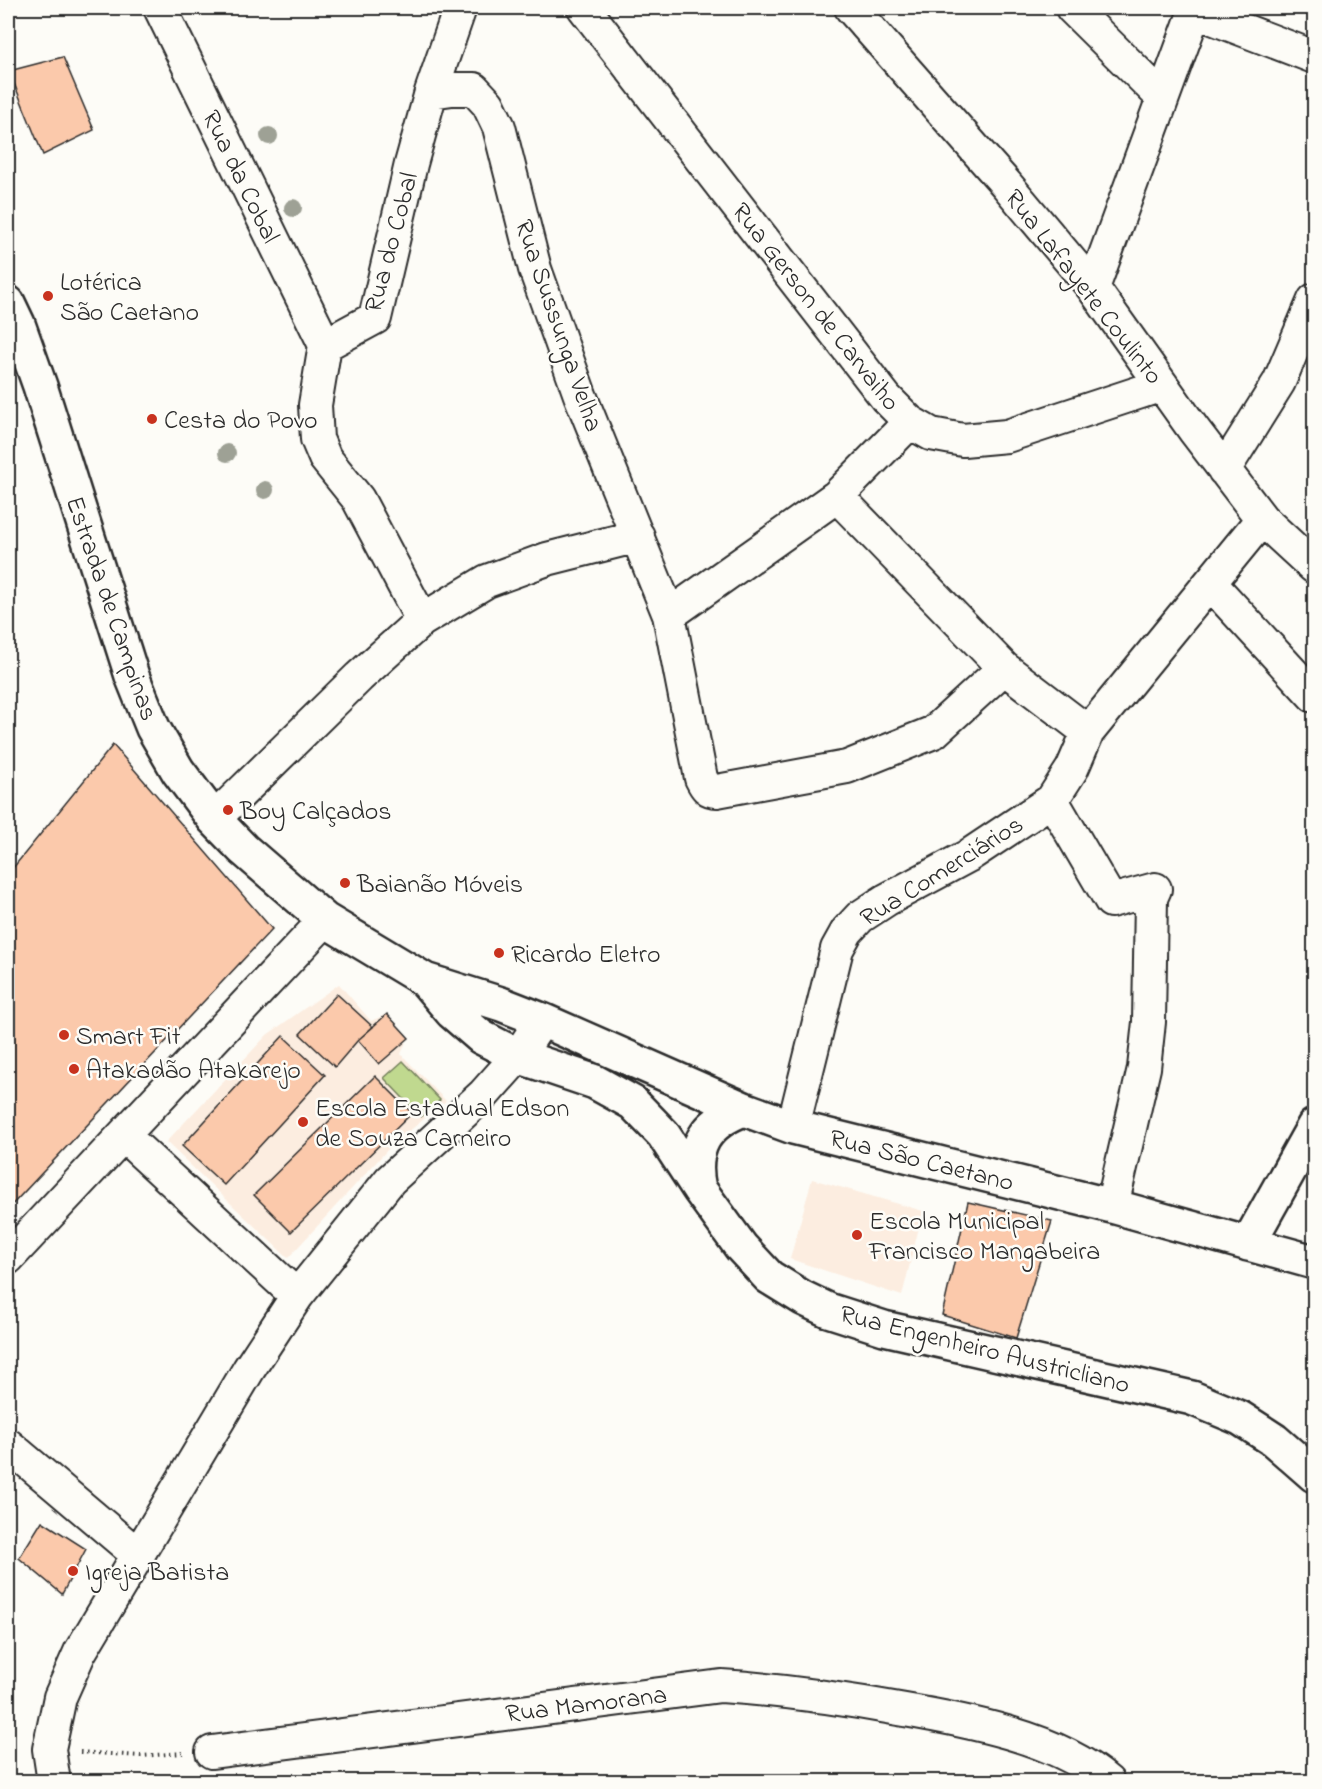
<svg xmlns="http://www.w3.org/2000/svg" width="1322" height="1789" font-family="'Indie Flower',sans-serif">
  <style>
    .built { fill: #fcede0 }
    .green { fill: #c0d98f; stroke: #76825d; stroke-width: 1.5 }
    .building { fill: #fbc9ab; stroke: #2b2b2b; stroke-width: 1.5 }
    .lines { fill: none; stroke-linecap: round; stroke-linejoin: round }
    .minor-casing { stroke: #2b2b2b; stroke-width: 36 }
    .major-casing { stroke: #2b2b2b; stroke-width: 38 }
    .path { stroke: #2b2b2b; stroke-width: 4; stroke-dasharray: 1.5 4.5; stroke-linecap: butt }
    .minor { stroke: #fdfcf7; stroke-width: 32 }
    .major { stroke: #fdfcf7; stroke-width: 33 }
    .tree { fill: #9ea195 }
    .poi-dot { fill: #c8321e; stroke: #fdfcf7; stroke-width: 2 }
    .labels { text-anchor: middle; stroke-width: 5; stroke-linejoin: round; paint-order: stroke }
    .street-label { font-size: 26px; fill: #2b2b2b; stroke: #fdfcf7 }
    .poi-label { font-size: 26px; fill: #2b2b2b; stroke: #fdfcf7; text-anchor: start }
  </style>
  <rect width="100%" height="100%" fill="#fdfcf7"/>
  <filter id="ink" filterUnits="userSpaceOnUse"><feTurbulence type="fractalNoise" baseFrequency=".0167" numOctaves="2"/><feDisplacementMap in="SourceGraphic" scale="12" xChannelSelector="R" yChannelSelector="G"/><feConvolveMatrix kernelMatrix="1 2 1 2 8 2 1 2 1" color-interpolation-filters="sRGB"/></filter>
  <g filter="url(#ink)">
    <!-- built -->
    <path class="built" d="M 339,984 L 371,1021 L 387,1014 L 407,1040 L 401,1054 L 446,1101 L 391,1146 L 288,1258 L 166,1142 L 267,1035 Z
      M 812,1179 L 923,1211 L 902,1296 L 790,1259 Z"/>
    <!-- green -->
    <path class="green" d="M 403,1061 L 440,1100 L 421,1117 L 384,1078 Z"/>
    <!-- building -->
    <path class="building" d="M 63,57 L 94,130 L 43,155 L 9,71 Z
      M 113,745 L 272,929 L 8,1209 L 8,874 Z
      M 337,994 L 373,1027 L 358,1040 L 335,1067 L 300,1034 Z
      M 387,1014 L 409,1038 L 379,1064 L 358,1040 Z
      M 283,1036 L 325,1075 L 224,1185 L 182,1146 Z
      M 375,1076 L 412,1113 L 291,1232 L 254,1195 Z
      M 968,1202 L 1052,1221 L 1016,1338 L 942,1315 Z
      M 42,1521 L 86,1549 L 62,1594 L 19,1558 Z"/>
    <g class="lines">
      <!-- minor casing -->
      <g class="minor-casing">
        <path id="minor" d="M 160,8 L 325,345
          M 584,8 L 886,398 L 910,422 L 931,434 L 963,440 L 1007,436 L 1162,385
          M 851,8 L 1006,184 L 1093,288 L 1194,430 L 1262,519 L 1314,567
          M 1072,8 L 1162,97
          M 1194,11 L 1314,57
          M 431,92 L 452,89 L 474,89 L 488,104 L 499,127 L 535,269 L 580,395 L 669,615 L 701,778 C 705,786 707,791 717,791 L 847,767 L 934,732 L 1004,668
          M 1093,288 L 1196,8
          M 1224,470 L 1279,382 L 1314,300
          M 837,496 L 1004,668 L 1088,732
          M 1210,583 L 1314,696
          M 669,615 L 837,496 L 910,422
          M 422,620 L 358,499 L 325,458 L 317,439 L 315,405 L 325,345 L 375,318 L 411,164 L 431,92 L 460,8
          M 1052,800 L 1111,901 L 1155,889 L 1151,898 L 1149,1022 L 1144,1068 L 1112,1206
          M 214,819 L 359,677 L 422,620 L 487,581 L 547,559 L 638,536
          M 793,1127 L 837,949 L 847,931 L 860,917 L 886,900 L 968,856 L 1052,800 L 1072,769 L 1088,732 L 1262,519
          M 124,1136 L 297,1296
          M 8,1258 L 325,920
          M 8,1445 L 138,1555
          M 212,1752 L 721,1686 C 781,1690 839,1698 899,1709 C 964,1720 1058,1737 1108,1782
          M 54,1782 L 49,1749 L 60,1697 L 80,1652 L 249,1369 L 297,1296 L 390,1180 L 484,1094 L 518,1056 L 542,1020"/>
      </g>
      <!-- major casing -->
      <g class="major-casing">
        <path id="major" d="M 8,303 L 18,324 L 40,386 L 132,676 L 153,728 L 178,771 L 214,819 L 243,849 L 325,920 L 425,980 L 501,1004 L 542,1020 L 744,1109 L 793,1127 L 1112,1206 L 1314,1262
          M 425,980 L 452,1012 L 481,1037 L 518,1056 L 595,1082 L 633,1103 L 663,1134 L 699,1189 L 741,1247 L 769,1277 L 803,1298 L 828,1310 L 884,1328 L 1192,1398 L 1240,1418 L 1274,1440 L 1314,1475
          M 699,1189 C 690,1148 705,1123 744,1109
          M 1248,1244 L 1314,1126"/>
      </g>
      <!-- path -->
      <path class="path" d="M 80,1752 L 141,1756 L 183,1753"/>
      <!-- minor -->
      <use href="#minor" class="minor"/>
      <!-- major -->
      <use href="#major" class="major"/>
    </g>
    <!-- trees -->
    <g class="tree">
      <circle cx="269" cy="136" r="9"/>
      <circle cx="293" cy="208" r="9"/>
      <circle cx="227" cy="453" r="9"/>
      <circle cx="265" cy="490" r="9"/>
    </g>
  </g>
  <!-- markers -->
  <g class="poi-dot">
    <circle cx="48" cy="296" r="6"/>
    <circle cx="152" cy="419" r="6"/>
    <circle cx="228" cy="810" r="6"/>
    <circle cx="345" cy="883" r="6"/>
    <circle cx="499" cy="953" r="6"/>
    <circle cx="64" cy="1035" r="6"/>
    <circle cx="74" cy="1069" r="6"/>
    <circle cx="303" cy="1122" r="6"/>
    <circle cx="857" cy="1235" r="6"/>
    <circle cx="73" cy="1571" r="6"/>
  </g>
  <g class="labels">
    <!-- street labels -->
    <g class="street-label">
      <text transform="translate(242 176) rotate(64)" y="9">Rua da Cobal</text>
      <text transform="translate(390 242) rotate(-75)" y="9">Rua do Cobal</text>
      <text transform="translate(1085 286) rotate(52)" y="9">Rua Lafayete Coulinto</text>
      <text transform="translate(817 306) rotate(52)" y="9">Rua Gerson de Carvaiho</text>
      <text transform="translate(560 325) rotate(71)" y="9">Rua Sussunga Velha</text>
      <text transform="translate(113 608) rotate(71)" y="9">Estrada de Campinas</text>
      <text transform="translate(941 870) rotate(-32)" y="9">Rua Comerciários</text>
      <text transform="translate(922 1159) rotate(14)" y="9">Rua São Caetano</text>
      <text transform="translate(985 1348) rotate(14)" y="9">Rua Engenheiro Austricliano</text>
      <text transform="translate(586 1703) rotate(-7)" y="9">Rua Mamorana</text>
    </g>
    <!-- poi labels -->
    <g class="poi-label">
      <text x="60" y="290">Lotérica<tspan x="60" dy="30">São Caetano</tspan></text>
      <text x="164" y="428">Cesta do Povo</text>
      <text x="240" y="819">Boy Calçados</text>
      <text x="357" y="892">Baianão Móveis</text>
      <text x="511" y="962">Ricardo Eletro</text>
      <text x="76" y="1044">Smart Fit</text>
      <text x="86" y="1078">Atakadão Atakarejo</text>
      <text x="315" y="1116">Escola Estadual Edson<tspan x="315" dy="30">de Souza Carneiro</tspan></text>
      <text x="869" y="1229">Escola Municipal<tspan x="869" dy="30">Francisco Mangabeira</tspan></text>
      <text x="85" y="1580">Igreja Batista</text>
    </g>
  </g>
  <!-- margin -->
  <rect width="1322" height="1789" fill="none" stroke="#fdfcf7" stroke-width="30"/>
  <rect x="15" y="15" width="1292" height="1759" fill="none" stroke="#2b2b2b" stroke-width="2" filter="url(#ink)"/>
</svg>
